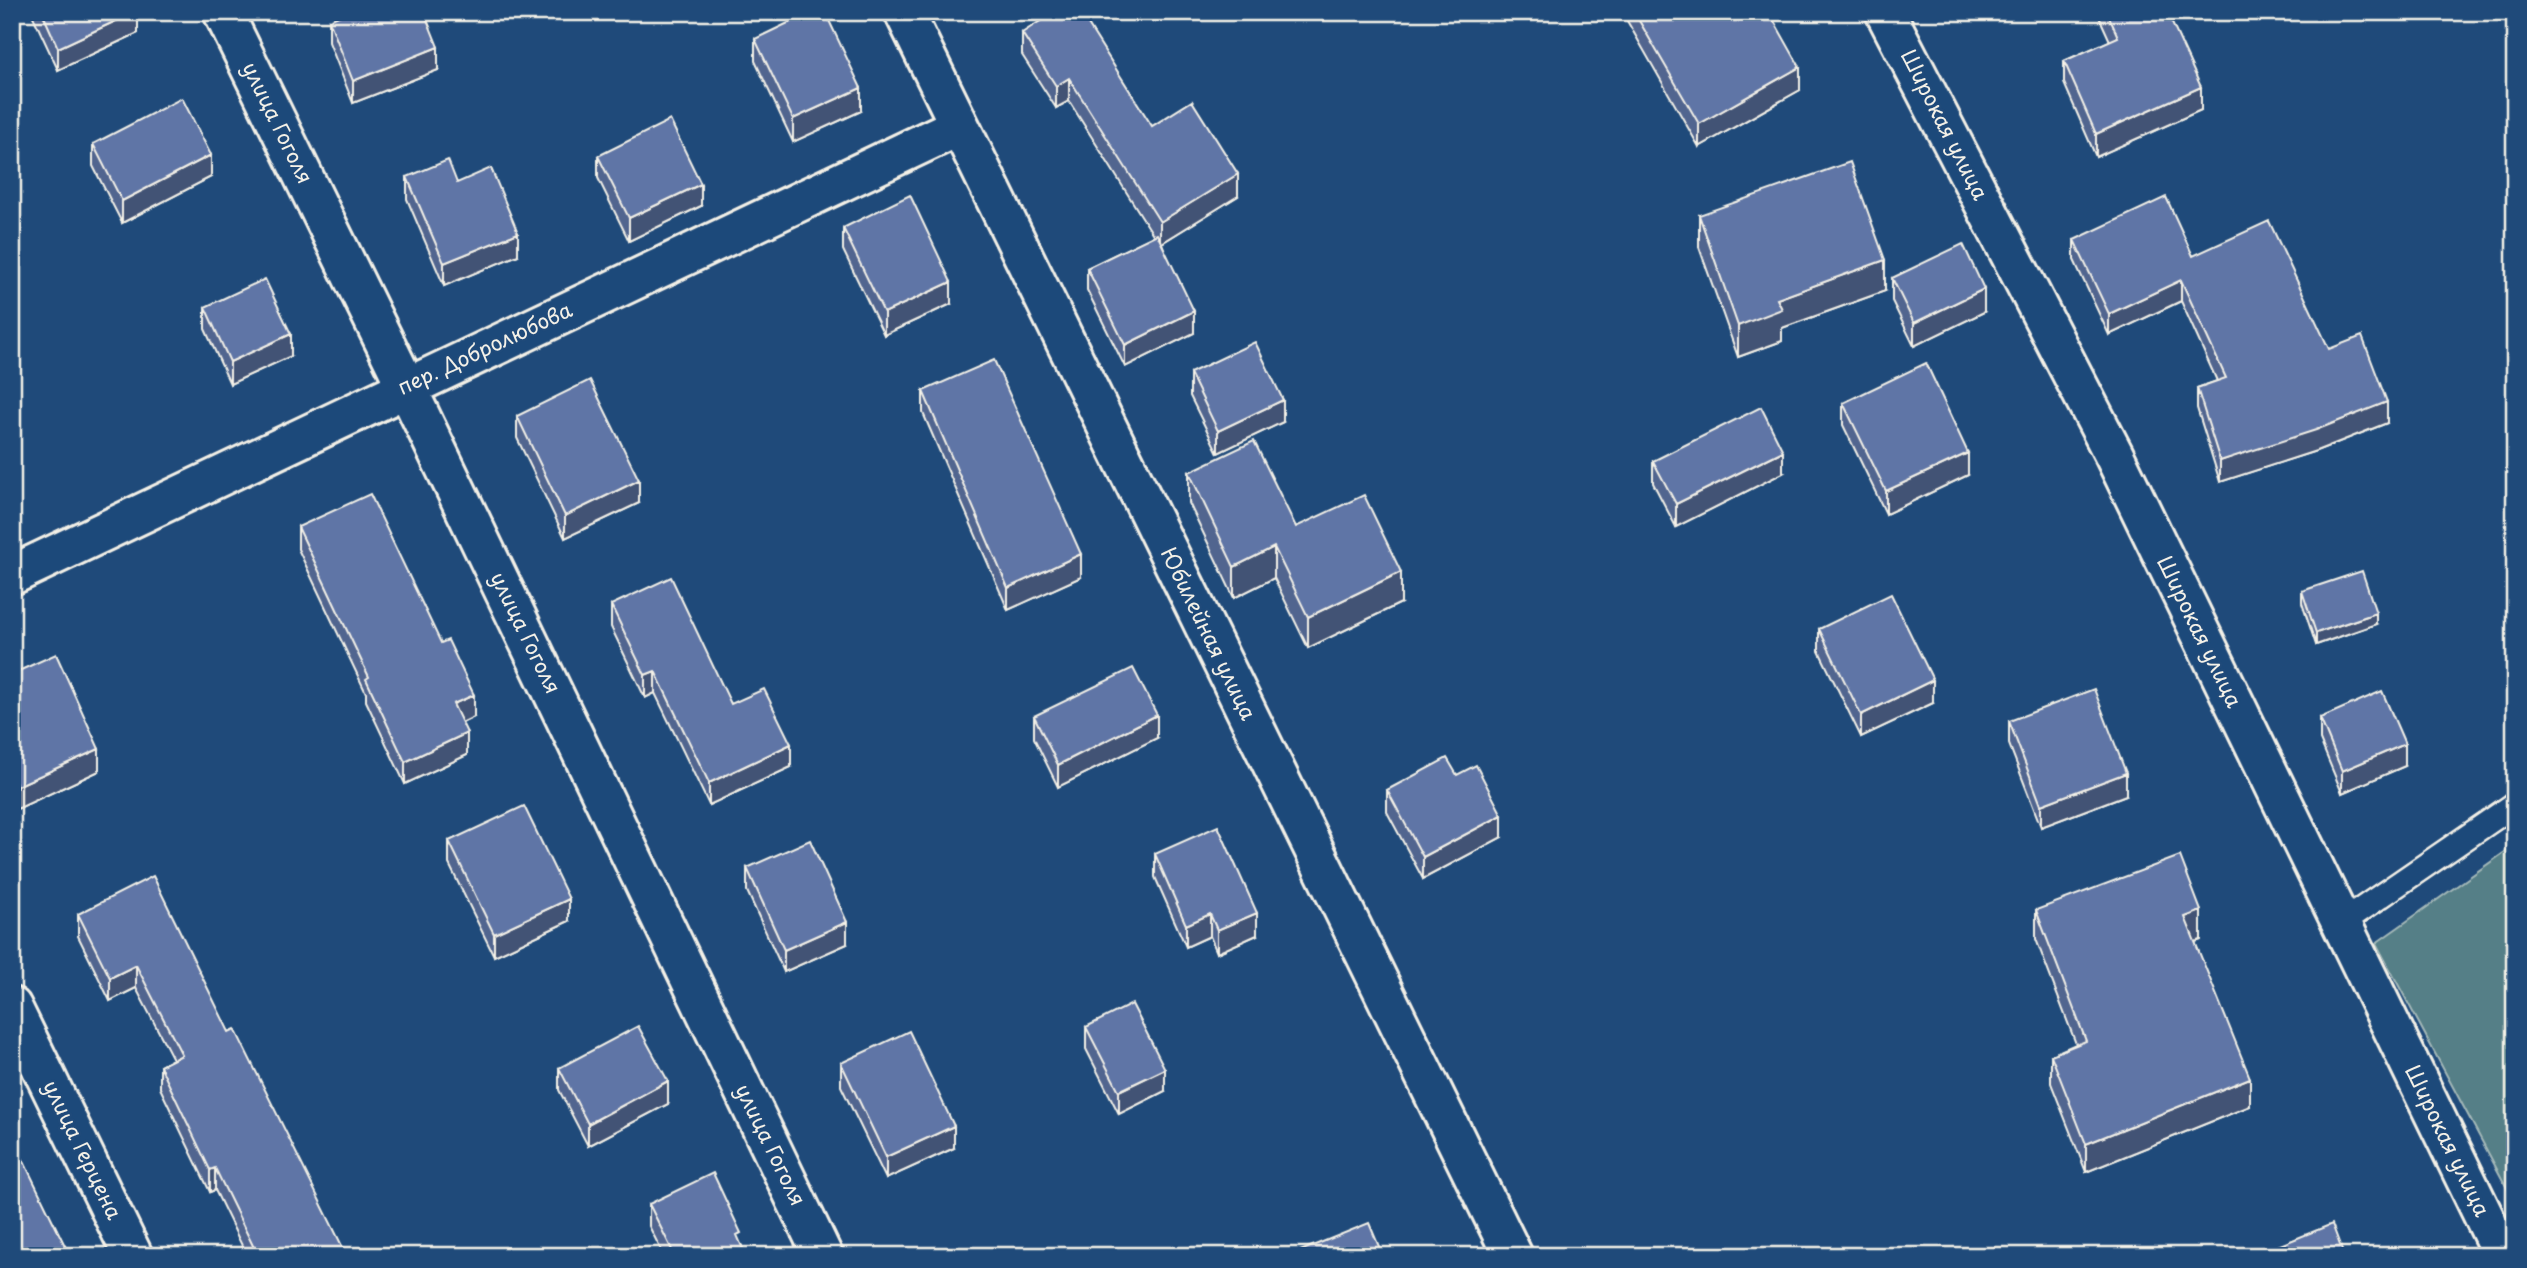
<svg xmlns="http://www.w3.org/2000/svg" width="2527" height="1268" font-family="'Playpen Sans',sans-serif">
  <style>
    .green { fill: #557f87; stroke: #a4b8b8; stroke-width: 2 }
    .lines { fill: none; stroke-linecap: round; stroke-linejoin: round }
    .service-casing { stroke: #f4f1e8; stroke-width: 28 }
    .minor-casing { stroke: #f4f1e8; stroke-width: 44 }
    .tertiary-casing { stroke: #f4f1e8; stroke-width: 44 }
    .service { stroke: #1f4a7a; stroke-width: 23 }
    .minor { stroke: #1f4a7a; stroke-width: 38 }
    .tertiary { stroke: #1f4a7a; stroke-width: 38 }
    .wall { fill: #51658f; stroke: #f4f1e8; stroke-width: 2 }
    .shaded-wall { fill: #425274; stroke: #f4f1e8; stroke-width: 2 }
    .building { fill: #5e75a6; stroke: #f4f1e8; stroke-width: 2 }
    .labels { text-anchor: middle; stroke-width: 5; stroke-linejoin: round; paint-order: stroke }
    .street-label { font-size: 21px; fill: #f4f1e8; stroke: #1f4a7a }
  </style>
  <rect width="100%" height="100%" fill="#1f4a7a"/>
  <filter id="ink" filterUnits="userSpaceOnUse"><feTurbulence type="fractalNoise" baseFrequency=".0143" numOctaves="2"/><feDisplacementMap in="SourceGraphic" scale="14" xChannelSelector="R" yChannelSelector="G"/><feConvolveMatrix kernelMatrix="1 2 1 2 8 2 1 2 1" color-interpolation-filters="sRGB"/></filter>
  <g filter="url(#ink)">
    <!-- green -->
    <path class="green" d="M 2515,845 L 2515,1203 L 2376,943 Z"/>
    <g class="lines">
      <!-- service casing -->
      <g class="service-casing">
        <path id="service" d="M 2340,924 L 2515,804"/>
      </g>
      <!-- minor casing -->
      <g class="minor-casing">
        <path id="minor" d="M 223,12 L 406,386 L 823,1256
          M 904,12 L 1513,1256
          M 12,575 L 959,126
          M 12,1007 L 133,1256"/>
      </g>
      <!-- tertiary casing -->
      <g class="tertiary-casing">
        <path id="tertiary" d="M 1885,12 L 2114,455 L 2503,1256"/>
      </g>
      <!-- service -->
      <use href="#service" class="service"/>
      <!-- minor -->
      <use href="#minor" class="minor"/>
      <!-- tertiary -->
      <use href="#tertiary" class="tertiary"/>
    </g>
    <!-- wall -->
    <path class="wall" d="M 31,12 L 138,12 L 138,33 L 58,70 Z
      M 1622,12 L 1769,12 L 1800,90 L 1699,147 Z
      M 2100,12 L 2167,12 L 2201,110 L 2096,157 L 2064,83 L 2064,61 L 2110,41 L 2100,19 Z
      M 329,20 L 438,70 L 353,103 L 329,42 Z
      M 1022,33 L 1152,126 L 1238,196 L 1162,243 L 1194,333 L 1125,367 L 1087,290 L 1087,268 L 1154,236 L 1069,101 L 1056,108 L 1022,55 Z
      M 755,39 L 861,111 L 793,142 L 755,61 Z
      M 93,144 L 211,177 L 122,223 L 93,166 Z
      M 598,156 L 701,206 L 629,241 L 598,178 Z
      M 407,177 L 457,183 L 518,255 L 444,286 L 407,199 Z
      M 1699,215 L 1885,291 L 1782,328 L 1782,341 L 1738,357 L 1699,247 Z
      M 843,228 L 951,304 L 884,335 L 843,250 Z
      M 2074,240 L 2193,256 L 2329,349 L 2387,423 L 2316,451 L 2220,482 L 2197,408 L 2197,388 L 2217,381 L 2181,301 L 2109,335 L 2074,260 Z
      M 1892,278 L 1984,312 L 1914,346 L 1892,301 Z
      M 205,307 L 291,356 L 230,384 L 205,329 Z
      M 1190,373 L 1283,422 L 1218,453 L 1190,396 Z
      M 923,391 L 1081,577 L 1008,610 L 923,413 Z
      M 1843,403 L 1968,475 L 1886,514 L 1843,425 Z
      M 517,416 L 639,503 L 565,538 L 517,438 Z
      M 1653,461 L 1783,473 L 1676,527 L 1653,483 Z
      M 1189,472 L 1296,527 L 1401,603 L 1308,648 L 1274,578 L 1234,598 L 1189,503 Z
      M 298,527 L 474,717 L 462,723 L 467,755 L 405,784 L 366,701 L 366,693 L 298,549 Z
      M 2302,591 L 2376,624 L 2316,645 L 2302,603 Z
      M 611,605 L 731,704 L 791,767 L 709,805 L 655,693 L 645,698 L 611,627 Z
      M 1819,629 L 1933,703 L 1861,737 L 1819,651 Z
      M 12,674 L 99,771 L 17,809 L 12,799 Z
      M 1034,716 L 1157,738 L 1058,787 L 1034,738 Z
      M 2320,718 L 2405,766 L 2342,793 L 2320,740 Z
      M 2009,721 L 2126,795 L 2041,827 L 2009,744 Z
      M 1457,775 L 1502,837 L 1423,879 L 1387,812 L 1387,790 Z
      M 449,841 L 569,921 L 494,956 L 449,864 Z
      M 1155,854 L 1257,935 L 1217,953 L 1210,936 L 1186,947 L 1155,877 Z
      M 747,868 L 847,944 L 784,972 L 747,891 Z
      M 2036,910 L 2201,940 L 2195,942 L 2250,1106 L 2086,1172 L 2051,1083 L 2051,1055 L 2076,1044 L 2036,939 Z
      M 78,914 L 229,1032 L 347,1256 L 247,1256 L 215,1190 L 210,1192 L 160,1088 L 160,1066 L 173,1059 L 136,988 L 110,1001 L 78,936 Z
      M 1086,1027 L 1165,1091 L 1119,1114 L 1086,1049 Z
      M 841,1063 L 954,1148 L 886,1179 L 841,1086 Z
      M 559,1068 L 668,1104 L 588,1146 L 559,1090 Z
      M 649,1204 L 741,1244 L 746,1256 L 664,1256 L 649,1226 Z"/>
    <!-- shaded-wall -->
    <path class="shaded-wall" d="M 135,12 L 138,12 L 138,33 L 58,70 L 58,48 Z
      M 438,47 L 438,70 L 353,103 L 353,81 Z
      M 1800,67 L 1800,90 L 1699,147 L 1699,124 Z
      M 1069,78 L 1069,101 L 1056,108 L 1056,86 Z
      M 2201,87 L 2201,110 L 2096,157 L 2096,134 Z
      M 861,88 L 861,111 L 793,142 L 793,119 Z
      M 211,155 L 211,177 L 122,223 L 122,201 Z
      M 1238,174 L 1238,196 L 1160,244 L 1160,222 Z
      M 701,184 L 701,206 L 629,241 L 629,218 Z
      M 518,233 L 518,255 L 444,286 L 444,263 Z
      M 1885,260 L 1885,291 L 1782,328 L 1782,341 L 1738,357 L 1738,326 L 1777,299 Z
      M 2181,280 L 2181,301 L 2109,335 L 2109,314 Z
      M 951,282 L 951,304 L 884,335 L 884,313 Z
      M 1984,289 L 1984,312 L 1914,346 L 1914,323 Z
      M 1194,311 L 1194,333 L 1125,367 L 1125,345 Z
      M 291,334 L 291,356 L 230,384 L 230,362 Z
      M 1283,400 L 1283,422 L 1218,453 L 1218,431 Z
      M 2387,402 L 2387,423 L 2316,451 L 2220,482 L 2220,461 Z
      M 1783,451 L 1783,473 L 1676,527 L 1676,504 Z
      M 1968,453 L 1968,475 L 1886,514 L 1886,491 Z
      M 639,480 L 639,503 L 565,538 L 565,516 Z
      M 1274,547 L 1274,578 L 1234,598 L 1234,567 Z
      M 1081,554 L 1081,577 L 1008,610 L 1008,588 Z
      M 1401,572 L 1401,603 L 1308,648 L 1308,617 Z
      M 2376,613 L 2376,624 L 2316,645 L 2316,633 Z
      M 655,671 L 655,693 L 645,698 L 645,675 Z
      M 1933,680 L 1933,703 L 1861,737 L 1861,715 Z
      M 474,695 L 474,717 L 453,727 L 453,704 Z
      M 1157,715 L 1157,738 L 1058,787 L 1058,765 Z
      M 467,733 L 467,755 L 405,784 L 405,762 Z
      M 791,744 L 791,767 L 709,805 L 709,783 Z
      M 2405,744 L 2405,766 L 2342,793 L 2342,771 Z
      M 99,749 L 99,771 L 17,809 L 17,786 Z
      M 2126,773 L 2126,795 L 2041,827 L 2041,805 Z
      M 1502,815 L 1502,837 L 1423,879 L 1423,857 Z
      M 569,899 L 569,921 L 494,956 L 494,934 Z
      M 2201,911 L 2201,940 L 2185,945 L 2185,917 Z
      M 1257,913 L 1257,935 L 1217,953 L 1217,930 Z
      M 1210,914 L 1210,936 L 1186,947 L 1186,925 Z
      M 847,922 L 847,944 L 784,972 L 784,950 Z
      M 136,965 L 136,988 L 110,1001 L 110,978 Z
      M 1165,1069 L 1165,1091 L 1119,1114 L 1119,1091 Z
      M 2250,1078 L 2250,1106 L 2086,1172 L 2086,1144 Z
      M 668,1081 L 668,1104 L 588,1146 L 588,1124 Z
      M 954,1126 L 954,1148 L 886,1179 L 886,1157 Z
      M 215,1168 L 215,1190 L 210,1192 L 210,1170 Z"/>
    <!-- building -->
    <path class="building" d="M 42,12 L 135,12 L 58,48 Z
      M 348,12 L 424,12 L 438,47 L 353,81 L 329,20 Z
      M 811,12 L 825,12 L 861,88 L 793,119 L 755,39 Z
      M 1054,12 L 1080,12 L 1152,126 L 1192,101 L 1238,174 L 1160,222 L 1069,78 L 1056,86 L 1022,33 Z
      M 1634,12 L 1769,12 L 1800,67 L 1699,124 Z
      M 2107,12 L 2167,12 L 2201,87 L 2096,134 L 2064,61 L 2118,37 Z
      M 182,98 L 211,155 L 122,201 L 93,144 Z
      M 670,120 L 701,184 L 629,218 L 598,156 Z
      M 448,160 L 457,183 L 491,168 L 518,233 L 444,263 L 407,177 Z
      M 1850,162 L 1885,260 L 1777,299 L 1782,309 L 1738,326 L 1699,215 Z
      M 910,195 L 951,282 L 884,313 L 843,228 Z
      M 2166,197 L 2193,256 L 2269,221 L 2329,349 L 2362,336 L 2387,402 L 2316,430 L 2220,461 L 2197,388 L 2226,378 L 2181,280 L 2109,314 L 2074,240 Z
      M 1157,234 L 1194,311 L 1125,345 L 1087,268 Z
      M 1963,244 L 1984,289 L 1914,323 L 1892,278 Z
      M 265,279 L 291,334 L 230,362 L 205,307 Z
      M 1255,342 L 1283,400 L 1218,431 L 1190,373 Z
      M 994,360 L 1081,554 L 1008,588 L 923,391 Z
      M 1926,363 L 1968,453 L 1886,491 L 1843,403 Z
      M 590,380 L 639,480 L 565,516 L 517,416 Z
      M 1761,407 L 1783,451 L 1676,504 L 1653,461 Z
      M 1254,441 L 1296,527 L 1364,495 L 1401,572 L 1308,617 L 1274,547 L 1234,567 L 1189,472 Z
      M 370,494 L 441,643 L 448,640 L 474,695 L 453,704 L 467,733 L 405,762 L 366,679 L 369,677 L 298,527 Z
      M 2362,571 L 2376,613 L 2316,633 L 2302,591 Z
      M 671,577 L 731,704 L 764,689 L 791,744 L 709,783 L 655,671 L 645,675 L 611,605 Z
      M 1891,594 L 1933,680 L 1861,715 L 1819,629 Z
      M 56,654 L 99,749 L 17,786 L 12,776 L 12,674 Z
      M 1133,668 L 1157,715 L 1058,765 L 1034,716 Z
      M 2094,689 L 2126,773 L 2041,805 L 2009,721 Z
      M 2382,691 L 2405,744 L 2342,771 L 2320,718 Z
      M 1447,758 L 1457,775 L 1476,765 L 1502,815 L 1423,857 L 1387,790 Z
      M 524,806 L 569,899 L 494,934 L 449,841 Z
      M 1218,826 L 1257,913 L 1217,930 L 1210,914 L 1186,925 L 1155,854 Z
      M 810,840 L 847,922 L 784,950 L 747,868 Z
      M 2180,856 L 2201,911 L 2185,917 L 2250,1078 L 2086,1144 L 2051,1055 L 2086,1041 L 2036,910 Z
      M 153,876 L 229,1032 L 235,1029 L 347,1256 L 258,1256 L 215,1168 L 210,1170 L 160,1066 L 182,1055 L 136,965 L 110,978 L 78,914 Z
      M 1132,1004 L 1165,1069 L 1119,1091 L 1086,1027 Z
      M 638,1026 L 668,1081 L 588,1124 L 559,1068 Z
      M 909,1031 L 954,1126 L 886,1157 L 841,1063 Z
      M 12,1137 L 70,1256 L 12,1256 Z
      M 713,1173 L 741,1233 L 737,1235 L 746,1256 L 675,1256 L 649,1204 Z
      M 1369,1223 L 1383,1256 L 1288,1256 Z
      M 2332,1224 L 2344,1256 L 2253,1256 Z"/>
  </g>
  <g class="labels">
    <!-- street labels -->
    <g class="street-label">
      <text transform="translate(277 123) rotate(64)" y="7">улица Гоголя</text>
      <text transform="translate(1944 125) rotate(63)" y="7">Широкая улица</text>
      <text transform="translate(485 349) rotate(-25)" y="7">пер. Добролюбова</text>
      <text transform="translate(2199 632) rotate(64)" y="7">Широкая улица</text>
      <text transform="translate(525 633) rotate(64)" y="7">улица Гоголя</text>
      <text transform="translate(1208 634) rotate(64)" y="7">Юбилейная улица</text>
      <text transform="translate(2447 1141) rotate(64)" y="7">Широкая улица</text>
      <text transform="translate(770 1145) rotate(64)" y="7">улица Гоголя</text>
      <text transform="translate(82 1150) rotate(64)" y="7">улица Герцена</text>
    </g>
  </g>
  <!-- margin -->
  <rect width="2527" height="1268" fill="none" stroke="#1f4a7a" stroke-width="42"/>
  <rect x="21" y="21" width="2485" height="1226" fill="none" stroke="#f4f1e8" stroke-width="2.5" filter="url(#ink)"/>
</svg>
